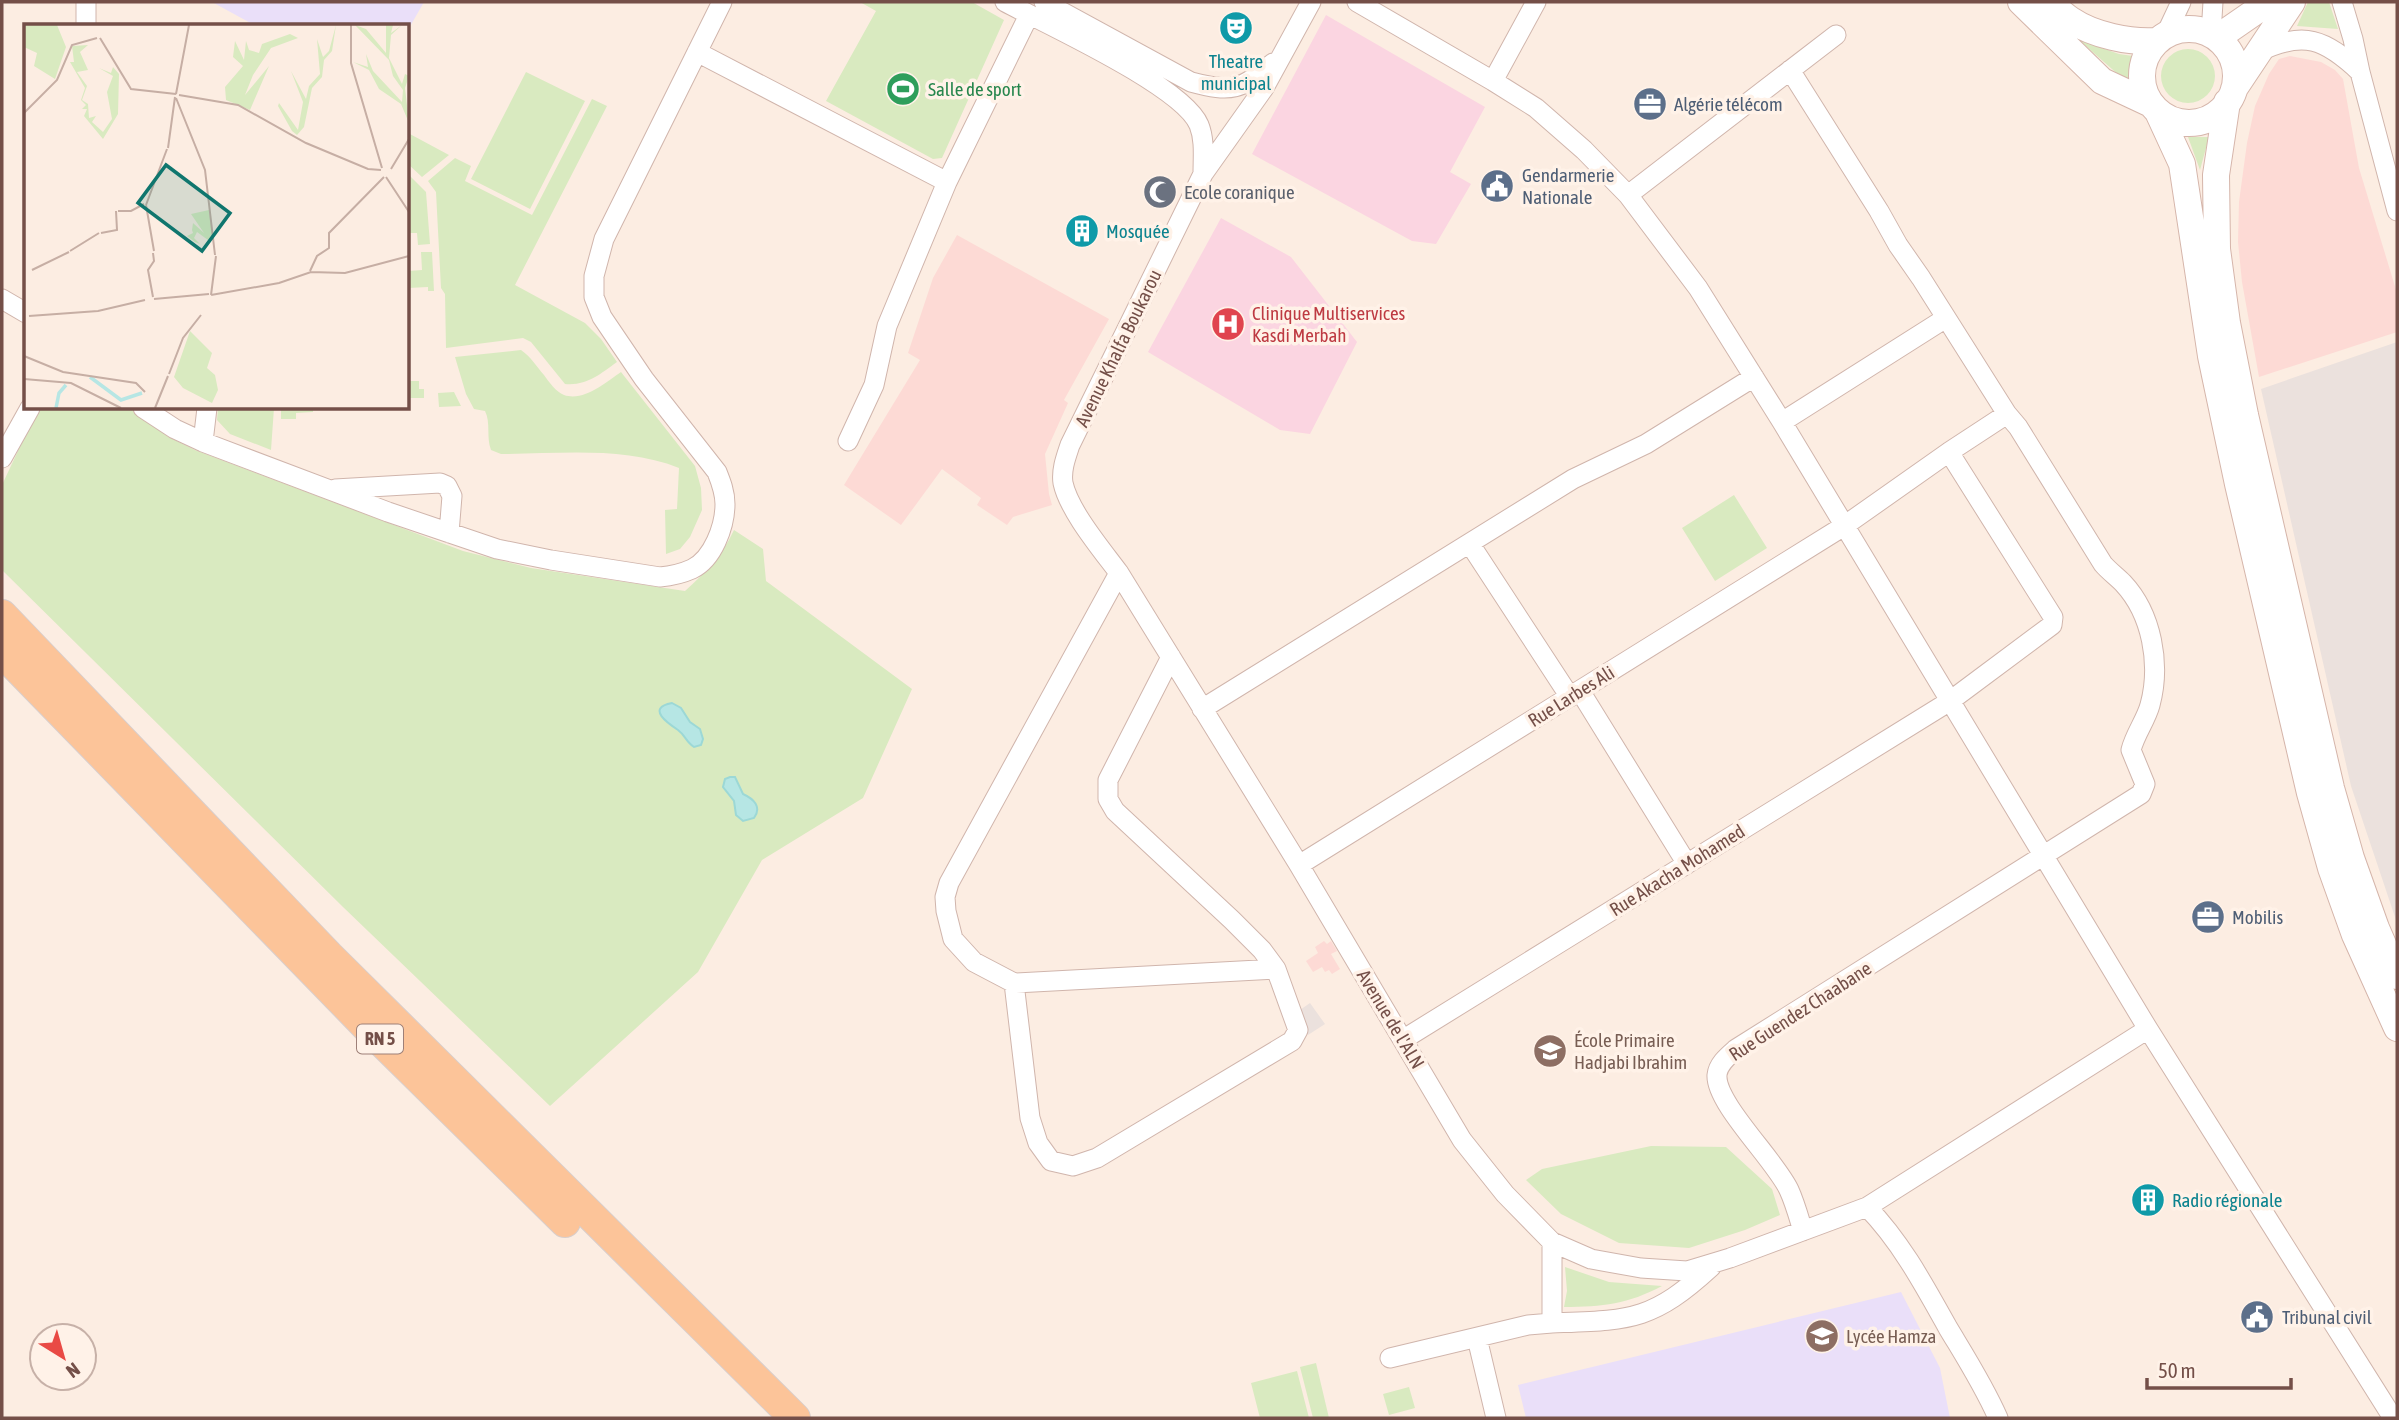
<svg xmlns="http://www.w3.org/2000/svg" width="2399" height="1420" font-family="'Asap Condensed',sans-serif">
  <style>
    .commercial { fill: #fddad5 }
    .industrial { fill: #ebe1dd }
    .education { fill: #eadff9 }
    .medical { fill: #fbd5e1 }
    .green { fill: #d9eac0 }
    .water { fill: #b6e6e4; stroke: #9cd8d6; stroke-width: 2 }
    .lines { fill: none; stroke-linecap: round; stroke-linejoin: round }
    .minor-casing { stroke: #d0b5ac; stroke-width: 21 }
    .secondary-casing { stroke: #d5b5aa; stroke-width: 28 }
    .primary-casing { stroke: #d8cecc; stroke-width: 32 }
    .minor { stroke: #fff; stroke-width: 19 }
    .secondary { stroke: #fff; stroke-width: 26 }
    .primary { stroke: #fcc499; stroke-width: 30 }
    .labels { text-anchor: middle; stroke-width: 7; stroke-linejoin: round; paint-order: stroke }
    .shield { fill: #fff2e8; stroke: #9e8078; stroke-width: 2 }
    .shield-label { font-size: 18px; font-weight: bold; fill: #744f48 }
    .culture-label { font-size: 19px; fill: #0d838f; stroke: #fff2e8; text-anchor: start }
    .leisure-label { font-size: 19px; fill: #27864d; stroke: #fff2e8; text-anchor: start }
    .service-label { font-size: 19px; fill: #4e5e75; stroke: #fff2e8; text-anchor: start }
    .worship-label { font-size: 19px; fill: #5b616d; stroke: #fff2e8; text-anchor: start }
    .health-label { font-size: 19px; fill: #be3a42; stroke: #fff2e8; text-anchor: start }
    .street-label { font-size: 19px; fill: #744f48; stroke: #fff2e8 }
    .education-label { font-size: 19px; fill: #785e54; stroke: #fff2e8; text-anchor: start }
    .inset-river { fill: none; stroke: #b6e6e4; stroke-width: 3.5 }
    .inset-road { fill: none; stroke: #c6aea4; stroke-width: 2 }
    .view { fill: #0f766e; fill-opacity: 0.15; stroke: #0f766e; stroke-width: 3.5 }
    .inset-edge { fill: none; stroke: #744f48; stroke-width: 3.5 }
  </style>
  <rect width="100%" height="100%" fill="#fcede2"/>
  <!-- commercial -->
  <path class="commercial" d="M 2290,56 L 2321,62 L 2335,70 L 2343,79 L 2359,168 L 2397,293 L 2397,332 L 2259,377 L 2242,282 L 2238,242 L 2239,202 L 2247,143 L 2255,106 L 2269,74 L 2279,59 Z
    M 957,235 L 1109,319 L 1064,400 L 1068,403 L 1045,454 L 1049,494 L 1052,505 L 1013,517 L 1007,525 L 977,505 L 981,498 L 942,469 L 901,525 L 844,485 L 920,360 L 908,353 L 933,278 Z
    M 1324,941 L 1327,944 L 1331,941 L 1337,951 L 1331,954 L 1340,969 L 1332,974 L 1329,970 L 1325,972 L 1322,967 L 1313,972 L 1306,961 L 1318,953 L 1315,947 Z"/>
  <!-- industrial -->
  <path class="industrial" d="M 2397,342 L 2397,923 L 2351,786 L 2261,389 Z
    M 1310,1003 L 1325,1024 L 1308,1035 L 1300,1010 Z"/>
  <!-- education -->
  <path class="education" d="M 212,2 L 424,2 L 408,30 L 408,26 L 256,26 Z
    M 1901,1292 L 1940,1368 L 1950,1418 L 1526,1418 L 1518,1385 Z"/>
  <!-- medical -->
  <path class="medical" d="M 1326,15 L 1485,107 L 1450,172 L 1471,184 L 1436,244 L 1412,241 L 1252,154 Z
    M 1221,218 L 1291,257 L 1357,342 L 1310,434 L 1280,430 L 1148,352 Z"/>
  <!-- green -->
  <path class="green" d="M 860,2 L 972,2 L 1004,20 L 942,158 L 933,159 L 826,101 L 876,11 Z
    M 2308,2 L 2329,2 L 2338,29 L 2297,26 Z
    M 2079,40 L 2119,54 L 2133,56 L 2130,67 L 2129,84 Z
    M2161 76a27 27 0 1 1 54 0a27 27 0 1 1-54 0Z
    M 526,72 L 585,101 L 530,209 L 471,179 Z
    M 592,99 L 607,106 L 515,285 L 585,323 L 601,339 L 617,362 C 600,374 587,386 565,384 L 531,342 L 523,338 L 446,348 L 445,294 L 441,288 L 436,192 L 428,181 L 455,158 L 471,166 L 465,181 L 532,215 Z
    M 408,133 L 449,155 L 422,177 L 408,164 Z
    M 2188,137 L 2209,137 L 2200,170 Z
    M 408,174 L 426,192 L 430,244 L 418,245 L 417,233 L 408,233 Z
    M 421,252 L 432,252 L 434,291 L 428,291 L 428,287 L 408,288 L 408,271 L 422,270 Z
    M 521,350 C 531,357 536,366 544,375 C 549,382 556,392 564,395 C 584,402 606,382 621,372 L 695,466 L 701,488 L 702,510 L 690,537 L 680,549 L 666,554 L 665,510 L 677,509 L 679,468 C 624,446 559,454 501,454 L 491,450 C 486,437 491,423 485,411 L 474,409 L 466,394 L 455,357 Z
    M 408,381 L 419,381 L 419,389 L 424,389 L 424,398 L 408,398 Z
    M 454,392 L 461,406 L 439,407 L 438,393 Z
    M 38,408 L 129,408 L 167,436 L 195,450 L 463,551 L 531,568 L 685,591 C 706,572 722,556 734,530 L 763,549 L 766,581 L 912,689 L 863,798 L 762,860 L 698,972 L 550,1106 L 343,907 L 2,570 L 2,485 Z
    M 218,408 L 274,408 L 271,450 L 230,434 L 217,420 Z
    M 281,408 L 313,408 L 313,412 L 296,413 L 296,419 L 281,419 Z
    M 1734,495 L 1767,548 L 1715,581 L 1682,528 Z
    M 1651,1146 L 1726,1147 L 1772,1189 L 1780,1215 L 1745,1230 L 1689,1248 L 1619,1243 L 1561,1214 L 1526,1180 L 1542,1169 Z
    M 1565,1267 L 1609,1282 L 1662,1286 C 1628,1304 1603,1307 1564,1307 L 1567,1291 Z
    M 1316,1363 L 1329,1418 L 1313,1418 L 1300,1367 Z
    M 1297,1371 L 1309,1418 L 1260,1418 L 1251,1383 Z
    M 1409,1387 L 1415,1408 L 1389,1415 L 1383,1394 Z"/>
  <!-- water -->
  <path class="water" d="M 672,703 L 681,708 L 690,722 L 700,729 L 703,739 L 701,745 L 694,747 C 686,742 685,735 678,730 C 669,724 645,708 672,703 Z
    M 730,777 L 735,777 L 743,794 C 754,799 762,807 754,818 L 743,821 L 736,815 L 734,801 L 723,787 L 725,779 Z"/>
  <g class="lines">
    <!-- minor casing -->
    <g class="minor-casing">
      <path id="minor" d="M 86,2 L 86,26
        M 1005,2 C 1046,24 1183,86 1199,125 C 1205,140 1203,157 1203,173
        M 1044,2 L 1191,82 C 1232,93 1241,90 1273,63
        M 1311,2 L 1264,88 L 1203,174 L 1070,445 C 1066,457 1061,470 1063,483 C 1069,511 1102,550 1119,573 L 1299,865 L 1462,1140 L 1505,1194 L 1552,1242 L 1591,1259 L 1641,1268 L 1687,1271 L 1730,1258 L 1867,1207 L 2148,1029
        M 1357,2 L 1493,81 L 1536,108 L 1584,150 L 1628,195 L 1698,288 L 1782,422 L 2148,1029 L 2393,1418
        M 2166,34 L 2181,2
        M 2211,34 L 2213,2
        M 697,52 L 947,182
        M 2258,52 C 2304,30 2325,39 2360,72 L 2353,39 L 2342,2
        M 2360,72 L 2397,211
        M 1493,81 L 1536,2
        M 1628,195 L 1836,35
        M 2,299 L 26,313
        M 143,408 L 175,429 L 203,442 L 388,512 L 497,549 L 551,560 L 660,577 C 671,576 681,574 692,569 C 713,559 725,526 725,504 C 725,492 721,482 717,472 L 644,379 L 602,317 L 594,297 L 594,276 L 604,239 L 722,2
        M 1782,422 L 1946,318
        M 848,441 L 874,385 L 887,326 L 947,182 L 1029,15
        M 203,442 L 207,408
        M 2,458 L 30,408
        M 335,489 L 440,483 L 447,486 L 452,496 L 449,533
        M 1470,544 L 1570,697
        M 1119,573 L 949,883 L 945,897 L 946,911 L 953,939 L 974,962 L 1014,983 L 1276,969 L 1262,950 L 1232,920 L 1115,811 L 1108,799 L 1108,780 L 1171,657
        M 1580,691 L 1687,864
        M 1202,709 L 1573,479 L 1646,444 L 1754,377
        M 1299,865 L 1844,526 L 1949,452 L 2007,414 L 1921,278 L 1898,245 L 1879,211 L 1790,70
        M 1014,983 L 1030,1118 L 1038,1143 L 1051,1161 L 1073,1166 L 1097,1158 L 1292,1041 L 1298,1030 L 1276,969
        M 1404,1039 L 1950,701 L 2052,625 L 2053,617 L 1949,452
        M 1867,1207 C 1901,1242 1924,1285 1948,1328 C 1966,1358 1984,1386 1998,1418
        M 1803,1231 C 1799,1218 1795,1203 1789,1190 C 1776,1161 1715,1103 1717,1075 C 1718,1064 1728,1056 1736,1049 L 2141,794 L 2145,784 L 2131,750 C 2135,734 2146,720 2150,705 C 2161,664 2152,614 2123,583 C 2116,576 2109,571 2103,564 L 2018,427 L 2007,414
        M 1552,1323 C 1630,1320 1651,1322 1711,1267
        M 1477,1338 L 1496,1418
        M 1390,1358 L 1528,1325 L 1552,1323 L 1552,1242"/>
    </g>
    <!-- secondary casing -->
    <g class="secondary-casing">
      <path id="secondary" d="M 2021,2 L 2102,81 L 2151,104
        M 2050,2 C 2056,8 2063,15 2071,20 C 2093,35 2130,43 2157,41
        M2142 76a47 47 0 1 1 94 0a47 47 0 1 1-94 0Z
        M 2217,38 L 2269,2
        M 2234,89 L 2292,2
        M 2227,102 L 2216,175 L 2217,249 L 2227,323 L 2245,415 L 2331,788 L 2351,858 L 2376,928 L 2397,976
        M 2158,112 L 2182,164 L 2211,356 L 2238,484 L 2310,793 L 2331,868 L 2355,935 L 2397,1028"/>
    </g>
    <!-- primary casing -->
    <g class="primary-casing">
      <path id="primary" d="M 2,615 L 329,956 L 795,1418
        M 2,652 L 370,1030 L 565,1222"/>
    </g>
    <!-- minor -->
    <use href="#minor" class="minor"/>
    <!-- secondary -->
    <use href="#secondary" class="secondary"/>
    <!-- primary -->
    <use href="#primary" class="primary"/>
  </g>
  <!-- icons -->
  <defs>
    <g id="theatre-disc" transform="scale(1.75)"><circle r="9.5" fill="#0f9aa8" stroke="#fff2e8"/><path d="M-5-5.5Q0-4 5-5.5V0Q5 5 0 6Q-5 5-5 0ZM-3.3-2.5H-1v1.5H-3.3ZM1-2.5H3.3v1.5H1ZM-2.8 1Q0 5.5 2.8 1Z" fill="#fff"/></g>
    <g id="stadium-disc" transform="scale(1.75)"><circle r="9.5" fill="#2e9e5b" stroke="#fff2e8"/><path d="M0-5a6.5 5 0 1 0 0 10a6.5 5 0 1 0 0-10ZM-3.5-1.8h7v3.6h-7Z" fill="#fff"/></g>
    <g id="office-disc" transform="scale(1.75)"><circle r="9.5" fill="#5c6f8a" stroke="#fff2e8"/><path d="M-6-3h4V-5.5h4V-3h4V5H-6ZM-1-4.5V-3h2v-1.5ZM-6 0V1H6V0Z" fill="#fff"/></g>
    <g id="civic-disc" transform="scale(1.75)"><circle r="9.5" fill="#5c6f8a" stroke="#fff2e8"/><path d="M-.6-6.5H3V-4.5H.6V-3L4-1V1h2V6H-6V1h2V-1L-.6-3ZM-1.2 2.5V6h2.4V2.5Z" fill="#fff"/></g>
    <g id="mosque-disc" transform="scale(1.75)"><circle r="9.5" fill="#6b7280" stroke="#fff2e8"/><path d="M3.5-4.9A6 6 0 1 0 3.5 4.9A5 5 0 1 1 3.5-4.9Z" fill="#fff"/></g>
    <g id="building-disc" transform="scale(1.75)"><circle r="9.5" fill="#0f9aa8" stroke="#fff2e8"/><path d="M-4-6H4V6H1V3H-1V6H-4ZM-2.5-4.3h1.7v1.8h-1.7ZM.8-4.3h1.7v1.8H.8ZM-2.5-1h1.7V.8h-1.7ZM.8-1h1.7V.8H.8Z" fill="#fff"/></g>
    <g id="hospital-disc" transform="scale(1.75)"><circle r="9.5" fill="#e0444e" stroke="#fff2e8"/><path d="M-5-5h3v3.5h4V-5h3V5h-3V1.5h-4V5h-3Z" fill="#fff"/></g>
    <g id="school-disc" transform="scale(1.75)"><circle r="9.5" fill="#8d6e63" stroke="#fff2e8"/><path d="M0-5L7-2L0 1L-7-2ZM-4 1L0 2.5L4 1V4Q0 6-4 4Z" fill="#fff"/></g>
  </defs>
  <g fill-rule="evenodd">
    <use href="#theatre-disc" x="1236" y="28"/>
    <use href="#stadium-disc" x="903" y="89"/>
    <use href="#office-disc" x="1650" y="104"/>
    <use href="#civic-disc" x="1497" y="186"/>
    <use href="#mosque-disc" x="1160" y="192"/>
    <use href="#building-disc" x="1082" y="231"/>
    <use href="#hospital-disc" x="1228" y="324"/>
    <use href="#office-disc" x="2208" y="917"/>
    <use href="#school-disc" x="1550" y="1051"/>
    <use href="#building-disc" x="2148" y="1200"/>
    <use href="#civic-disc" x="2257" y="1317"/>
    <use href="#school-disc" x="1822" y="1336"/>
  </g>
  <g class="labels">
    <!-- shield labels -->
    <rect class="shield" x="357" y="1024.5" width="46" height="29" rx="5"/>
    <g class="shield-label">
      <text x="380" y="1045">RN 5</text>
    </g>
    <!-- culture labels -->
    <g class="culture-label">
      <text x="1236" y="68" text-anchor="middle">Theatre<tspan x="1236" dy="22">municipal</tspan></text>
      <text x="1106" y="238">Mosquée</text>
      <text x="2172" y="1207">Radio régionale</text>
    </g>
    <!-- leisure labels -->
    <g class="leisure-label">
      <text x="928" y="96">Salle de sport</text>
    </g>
    <!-- service labels -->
    <g class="service-label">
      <text x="1674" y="111">Algérie télécom</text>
      <text x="1522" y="182">Gendarmerie<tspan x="1522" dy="22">Nationale</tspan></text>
      <text x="2232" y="924">Mobilis</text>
      <text x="2282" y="1324">Tribunal civil</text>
    </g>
    <!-- worship labels -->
    <g class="worship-label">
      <text x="1184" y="199">Ecole coranique</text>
    </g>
    <!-- health labels -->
    <g class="health-label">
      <text x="1252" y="320">Clinique Multiservices<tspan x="1252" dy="22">Kasdi Merbah</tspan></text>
    </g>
    <!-- street labels -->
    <g class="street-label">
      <text transform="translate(1118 348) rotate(-64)" y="7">Avenue Khalfa Boukarou</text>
      <text transform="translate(1571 696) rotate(-32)" y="7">Rue Larbes Ali</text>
      <text transform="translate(1677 870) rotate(-32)" y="7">Rue Akacha Mohamed</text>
      <text transform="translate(1800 1011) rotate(-33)" y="7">Rue Guendez Chaabane</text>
      <text transform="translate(1391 1019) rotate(59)" y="7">Avenue de l'ALN</text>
    </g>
    <!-- education labels -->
    <g class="education-label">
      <text x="1574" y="1047">École Primaire<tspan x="1574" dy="22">Hadjabi Ibrahim</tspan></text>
      <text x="1846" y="1343">Lycée Hamza</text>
    </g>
  </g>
  <!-- overview -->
  <g transform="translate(24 24)">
    <rect width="385" height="385" fill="#fcede2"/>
    <path d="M 0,1 L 33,1 L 42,23 L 31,55 L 10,42 L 13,29 L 0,23 ZM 312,1 L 308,27 L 300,36 L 298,53 L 288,64 L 280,103 L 273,111 L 268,107 L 254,82 L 255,79 L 274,106 L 279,78 L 267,47 L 282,75 L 285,62 L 296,50 L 293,15 L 299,33 L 305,27 ZM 331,1 L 342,5 L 362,29 L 362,1 L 369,1 L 367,9 L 378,1 L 367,11 L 365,34 L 378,60 L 381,50 L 385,52 L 381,64 L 385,99 L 377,80 L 355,65 L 345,46 L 329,38 L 344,43 L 342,30 L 349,47 L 378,78 L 379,66 L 369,52 L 365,36 ZM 266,10 L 274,14 L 247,24 L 229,51 L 221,71 L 245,42 L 226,86 L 202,76 L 201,63 L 219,42 L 209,33 L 211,17 L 220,36 L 222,17 L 225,26 L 235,29 L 238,20 ZM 64,21 L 56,28 L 64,46 L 53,48 L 63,62 L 58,76 L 64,80 L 65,94 L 72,92 L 68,98 L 79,108 L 88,95 L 83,68 L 89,52 L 75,44 L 87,49 L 89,43 L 95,50 L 94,90 L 79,115 L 60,92 L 63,85 L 58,85 L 62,81 L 57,76 L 61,64 L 46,38 L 50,38 L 48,22 ZM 185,186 L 189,213 L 184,216 L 173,208 L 170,214 L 176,220 L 171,218 L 163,212 L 169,209 L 168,206 L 169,199 L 180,209 L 167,190 ZM 166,307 L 188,329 L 183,344 L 191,351 L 194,366 L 188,379 L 159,364 L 150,353 Z" fill="#d9eac0"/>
    <path class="inset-river" d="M 66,353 L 97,376 L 118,369M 32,384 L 35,369 L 42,361"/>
    <path class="inset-road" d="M 327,1 L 327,39 L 358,144M 76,14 L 107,65 L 152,70M 152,70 L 165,1M 155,71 L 214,81 L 282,119 L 344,145 L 357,146M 152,74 L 181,146 L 191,231M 0,89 L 33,56 L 48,21 L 73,14M 144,124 L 151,73M 367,145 L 385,115M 362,153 L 385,188M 122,181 L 143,125M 122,181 L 130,227M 94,187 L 107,187 L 120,180M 77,209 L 93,206 L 92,187M 46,227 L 75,209M 8,246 L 45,228M 286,247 L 293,232 L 305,224 L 305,209 L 360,153M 187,271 L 192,232M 187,271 L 255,259 L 287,248 L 321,249 L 385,232M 129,273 L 124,246 L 130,237 L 129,229M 130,275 L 185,270M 5,292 L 74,287 L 121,276M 0,332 L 39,348 L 112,359 L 121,368M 145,350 L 159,314 L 177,291M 0,355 L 47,359 L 97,384M 131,384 L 144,352"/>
    <path class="view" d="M 142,141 L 206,189 L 178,227 L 114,179 Z"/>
    <rect width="385" height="385" class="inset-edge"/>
  </g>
  <!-- border -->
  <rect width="2399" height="1420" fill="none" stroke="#744f48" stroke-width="7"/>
  <!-- north arrow -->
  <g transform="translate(63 1357) rotate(143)"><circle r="33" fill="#fff2e8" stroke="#c7b1a8" stroke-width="2"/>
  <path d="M0-5L12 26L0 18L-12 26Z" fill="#e94a45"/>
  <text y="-10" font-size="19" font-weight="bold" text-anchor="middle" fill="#744f48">N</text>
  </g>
  <!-- scale -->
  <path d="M2147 1378v10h144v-10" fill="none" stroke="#744f48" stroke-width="3.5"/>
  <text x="2158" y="1378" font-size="21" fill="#744f48" stroke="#fff2e8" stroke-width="5" paint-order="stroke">50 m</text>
</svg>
